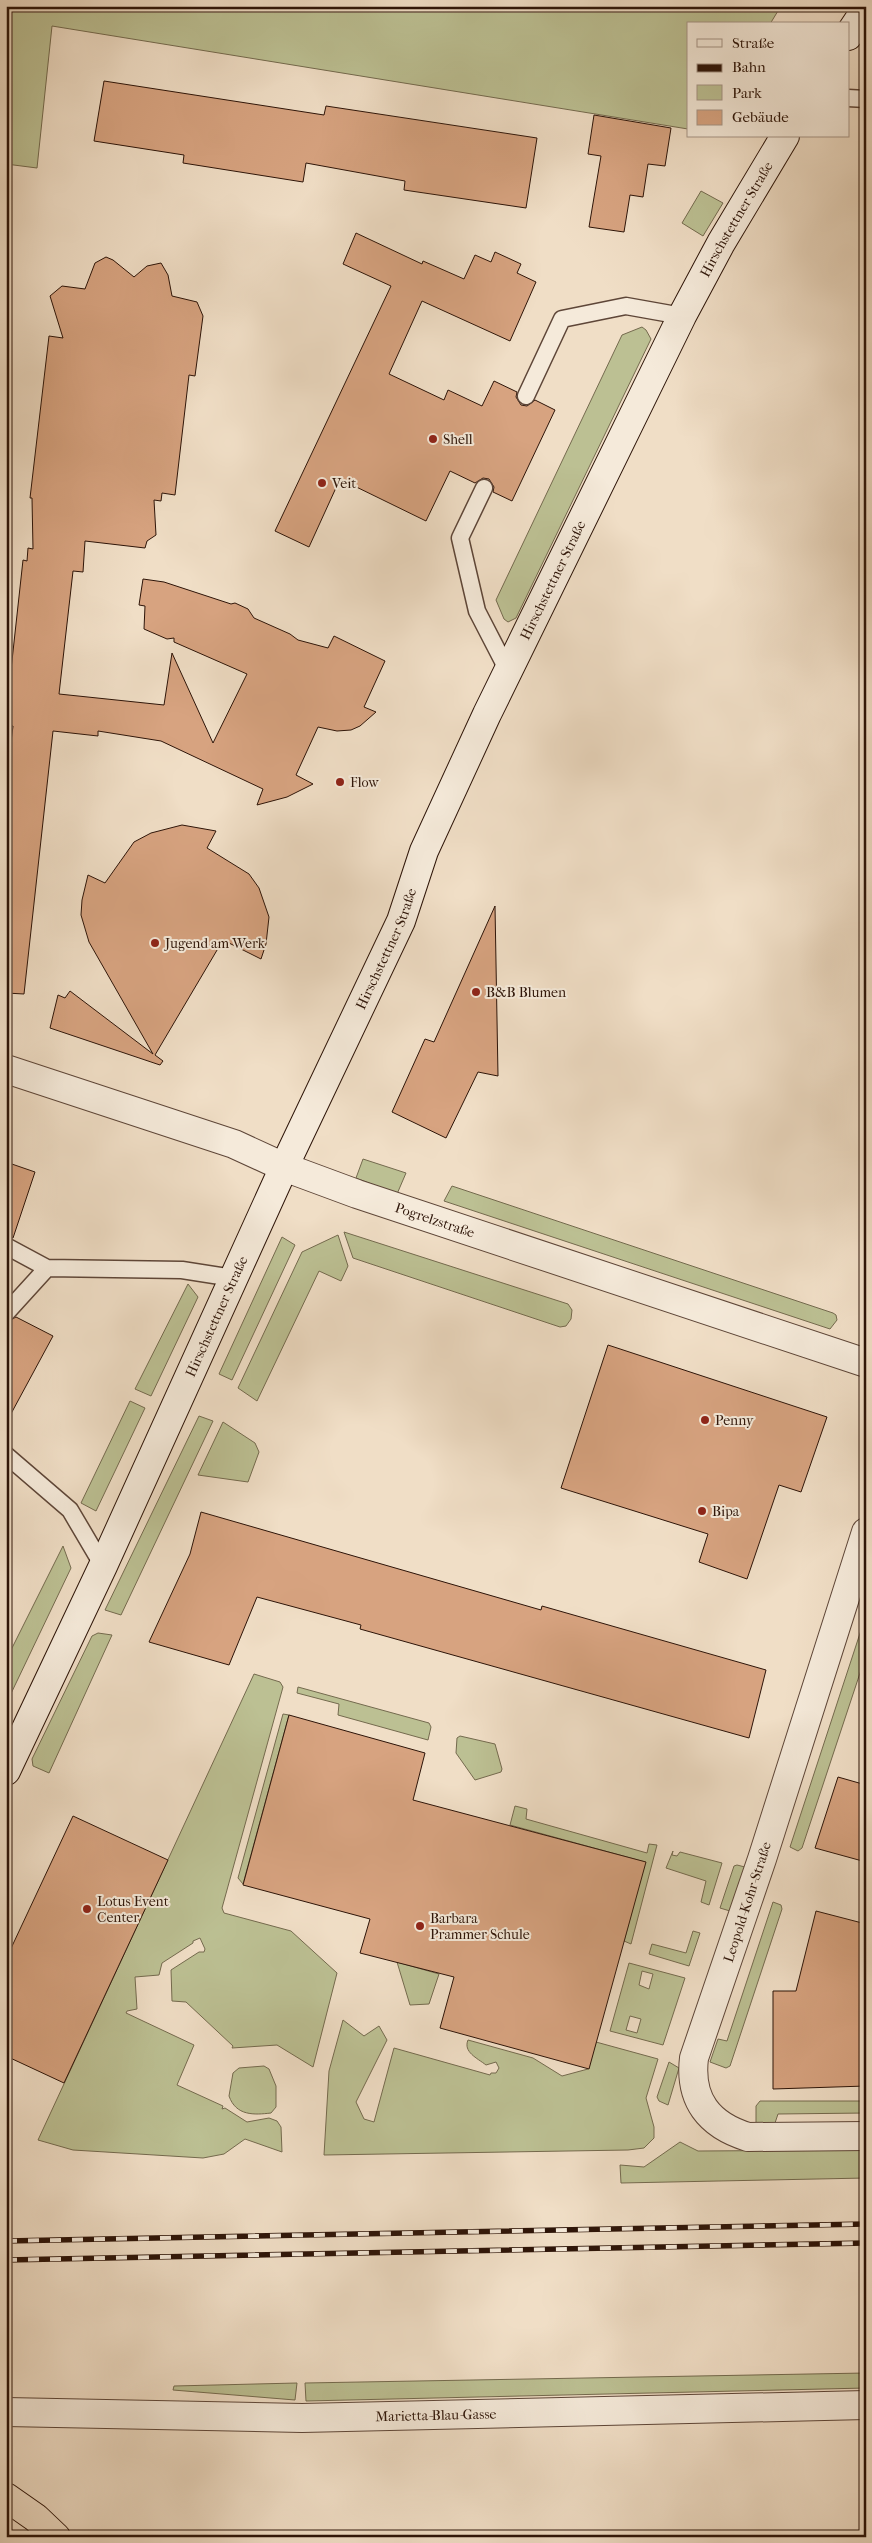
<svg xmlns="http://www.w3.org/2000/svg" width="872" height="2543" font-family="'IM FELL French Canon',serif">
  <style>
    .green { fill: #bcc093; stroke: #746a4e; fill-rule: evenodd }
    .building { fill: #d7a380; stroke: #2d1408 }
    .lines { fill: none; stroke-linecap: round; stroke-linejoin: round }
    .service-casing { stroke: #5e4638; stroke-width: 19 }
    .minor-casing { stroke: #5e4638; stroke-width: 30 }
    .secondary-casing { stroke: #2d1408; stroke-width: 30 }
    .motorway-casing { stroke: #2d1408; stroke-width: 30 }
    .service { stroke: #f5eada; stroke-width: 16 }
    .minor { stroke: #f5eada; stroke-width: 28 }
    .secondary { stroke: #f5eada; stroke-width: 28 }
    .motorway { stroke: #f0dec6; stroke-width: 28 }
    .rail-casing { stroke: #2d1408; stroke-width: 5.5 }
    .rail { stroke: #f5eada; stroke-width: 4; stroke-dasharray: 11; stroke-linecap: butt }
    .poi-dot { fill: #8f2418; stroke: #f5eada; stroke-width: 2 }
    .labels { text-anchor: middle; stroke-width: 4; stroke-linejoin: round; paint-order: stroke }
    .street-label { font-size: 14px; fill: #2d1408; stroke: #f5eada }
    .poi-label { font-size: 14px; fill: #2d1408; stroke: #f5eada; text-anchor: start }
  </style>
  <rect width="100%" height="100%" fill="#f0dec6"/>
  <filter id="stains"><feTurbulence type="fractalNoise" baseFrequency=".004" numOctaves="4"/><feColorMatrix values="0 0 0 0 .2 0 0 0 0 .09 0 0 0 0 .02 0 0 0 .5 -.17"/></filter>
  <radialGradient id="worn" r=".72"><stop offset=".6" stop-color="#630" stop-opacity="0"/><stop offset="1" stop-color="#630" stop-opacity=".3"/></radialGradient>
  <!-- green -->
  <path class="green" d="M 6,6 L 781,6 L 770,24 L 688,24 L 688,129 L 52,26 L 37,168 L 6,164 Z
    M 701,191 L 723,203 L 703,236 L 682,223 Z
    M 642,327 L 646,330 L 651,339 L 516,618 L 508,622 L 504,619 L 496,600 L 622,335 Z
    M 363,1159 L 406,1173 L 397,1194 L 356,1178 Z
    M 452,1186 L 833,1313 L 836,1315 L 837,1320 L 830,1329 L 444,1201 Z
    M 344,1232 L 568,1304 L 572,1310 L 571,1319 L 566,1326 L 560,1327 L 353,1258 Z
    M 338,1235 L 348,1266 L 341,1281 L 319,1271 L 257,1401 L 238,1388 L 302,1252 Z
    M 282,1237 L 295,1245 L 232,1380 L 219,1374 Z
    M 188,1284 L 198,1297 L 151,1396 L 135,1389 Z
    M 130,1401 L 145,1408 L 96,1511 L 81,1503 Z
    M 199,1416 L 213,1421 L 121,1615 L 105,1610 Z
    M 223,1422 L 255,1443 L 259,1452 L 248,1482 L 198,1475 Z
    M 63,1546 L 71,1568 L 6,1704 L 6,1660 Z
    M 866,1615 L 866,1655 L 802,1848 L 798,1851 L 790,1847 Z
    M 98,1633 L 112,1635 L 49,1773 L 33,1766 L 32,1759 L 92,1636 Z
    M 254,1674 L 280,1682 L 283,1687 L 222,1908 L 224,1913 L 291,1931 L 337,1973 L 313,2067 L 277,2045 L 232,2048 L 233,2046 L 186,2002 L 172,2001 L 171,1970 L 199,1952 L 204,1952 L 205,1949 L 200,1938 L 193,1941 L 193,1943 L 162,1963 L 159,1975 L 135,1977 L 137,2009 L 127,2011 L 126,2013 L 194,2045 L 177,2085 L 223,2106 L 222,2109 L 225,2108 L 247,2122 L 269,2118 L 277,2121 L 281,2127 L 282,2152 L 245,2139 L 224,2154 L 203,2158 L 73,2150 L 38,2140 Z
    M 298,1687 L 429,1723 L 431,1727 L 428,1740 L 338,1715 L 339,1704 L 297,1693 Z
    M 283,1714 L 289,1715 L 243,1884 L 238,1878 Z
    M 460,1736 L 495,1744 L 502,1769 L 501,1772 L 475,1780 L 456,1753 L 457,1738 Z
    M 515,1806 L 527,1809 L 526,1819 L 647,1853 L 649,1844 L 657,1845 L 631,1944 L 624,1941 L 645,1862 L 510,1825 Z
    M 673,1851 L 672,1855 L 677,1856 L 680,1852 L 722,1863 L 709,1905 L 701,1902 L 706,1881 L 666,1868 Z
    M 737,1865 L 745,1867 L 730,1911 L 720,1908 L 734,1866 Z
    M 773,1902 L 781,1905 L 782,1909 L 730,2066 L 726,2068 L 710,2062 L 718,2039 L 727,2041 Z
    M 693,1931 L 700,1933 L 689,1966 L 649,1954 L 652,1944 L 686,1953 Z
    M 397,1962 L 439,1974 L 429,2004 L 410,2005 Z
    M 629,1963 L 685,1978 L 663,2045 L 610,2031 ZM 642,1971 L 653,1974 L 649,1989 L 639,1985 ZM 630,2016 L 641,2019 L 637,2033 L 626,2030 Z
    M 343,2020 L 364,2036 L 379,2026 L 387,2040 L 356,2102 L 364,2119 L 374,2122 L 394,2048 L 490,2075 L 491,2073 L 496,2073 L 499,2068 L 496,2062 L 486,2065 C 477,2058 463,2052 468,2040 L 533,2058 L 562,2076 L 588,2069 L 596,2042 L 658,2059 L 646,2098 L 654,2127 L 654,2138 L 644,2148 L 628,2150 L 324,2155 L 329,2071 Z
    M 669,2062 L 679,2068 L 668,2105 L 659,2101 L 657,2097 Z
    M 264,2066 L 269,2069 L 276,2086 L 276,2107 L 271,2113 C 254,2115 236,2116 229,2096 L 233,2073 L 239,2068 Z
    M 760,2101 L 866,2101 L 866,2113 L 778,2114 L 775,2123 L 756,2124 L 756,2106 Z
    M 680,2142 L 698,2151 L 866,2150 L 866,2178 L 621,2183 L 620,2165 L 644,2167 Z
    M 866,2373 L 866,2388 L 306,2401 L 305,2383 Z
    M 297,2383 L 295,2400 L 173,2390 L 174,2386 Z"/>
  <!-- building -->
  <path class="building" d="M 104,81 L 324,115 L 326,106 L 537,138 L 526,208 L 404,190 L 405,181 L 306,163 L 303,182 L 183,163 L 184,155 L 94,141 Z
    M 594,115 L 671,128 L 665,166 L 648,164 L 643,197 L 630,195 L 624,232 L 589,227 L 601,156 L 588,154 Z
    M 356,233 L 422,264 L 423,261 L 464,279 L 475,255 L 491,262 L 495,252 L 521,264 L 517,273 L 536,282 L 510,341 L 422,301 L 389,374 L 444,400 L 448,390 L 482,406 L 494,381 L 517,392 L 516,397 L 521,405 L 527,406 L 535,400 L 555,410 L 512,501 L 493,492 L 494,487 L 489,479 L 483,478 L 475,483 L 450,471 L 426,521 L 340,479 L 309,547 L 275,531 L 391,286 L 343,264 Z
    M 106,257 L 113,260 L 134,277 L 147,266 L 161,263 L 168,275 L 172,296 L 197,302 L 203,316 L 195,376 L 189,375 L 175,495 L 162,493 L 161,501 L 154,500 L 156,535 L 147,541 L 145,548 L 85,541 L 83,572 L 73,571 L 59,694 L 164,705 L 172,653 L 213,743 L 247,674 L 174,642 L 174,638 L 167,639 L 144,629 L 145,606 L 139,605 L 143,579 L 164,582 L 231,604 L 235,603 L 248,609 L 254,618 L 290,634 L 298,640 L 328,648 L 334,636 L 385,661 L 364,707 L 376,712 L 360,726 L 351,730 L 337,731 L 318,727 L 296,775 L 313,784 L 287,797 L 257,805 L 263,789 L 161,741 L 98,731 L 98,736 L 53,731 L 24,994 L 6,993 L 6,781 L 13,726 L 6,726 L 6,688 L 9,688 L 23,560 L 27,561 L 28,548 L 33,549 L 32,498 L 30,498 L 49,336 L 63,338 L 50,296 L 62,286 L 85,289 L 95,263 Z
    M 182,825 L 216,831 L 207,848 L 249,874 L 259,888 L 269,917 L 266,944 L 261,959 L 223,940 L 155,1055 L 163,1061 L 160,1065 L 50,1028 L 58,995 L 65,998 L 70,991 L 153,1054 L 89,942 L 81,915 L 82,900 L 88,875 L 105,883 L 134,842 L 151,833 Z
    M 495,906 L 498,1076 L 478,1072 L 446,1138 L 392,1112 L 425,1039 L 434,1042 Z
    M 6,1162 L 35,1172 L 13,1238 L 6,1236 Z
    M 16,1317 L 53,1336 L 6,1423 L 6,1322 Z
    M 608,1345 L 827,1417 L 801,1492 L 779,1485 L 747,1579 L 699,1562 L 708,1534 L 561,1488 Z
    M 201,1512 L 541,1610 L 542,1606 L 766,1670 L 749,1738 L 360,1629 L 361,1625 L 257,1597 L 229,1665 L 149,1642 L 190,1554 Z
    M 289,1715 L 425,1753 L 413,1800 L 646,1862 L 589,2069 L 440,2028 L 454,1977 L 360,1953 L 370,1919 L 243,1885 Z
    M 838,1777 L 866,1785 L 866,1862 L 815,1848 Z
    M 73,1816 L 168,1860 L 64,2083 L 6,2056 L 6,1959 Z
    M 816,1911 L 866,1924 L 866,2086 L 773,2089 L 773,1991 L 796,1991 Z"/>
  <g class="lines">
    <!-- service casing -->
    <g class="service-casing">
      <path id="service" d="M 848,98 L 866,99
        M 526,396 L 562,319 L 626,306 L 682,316
        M 484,488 L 460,538 L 477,611 L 508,671
        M 6,1246 L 47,1268
        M 7,1312 L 47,1268 L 182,1270 L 233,1278
        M 6,1455 L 70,1510 L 103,1566"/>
    </g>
    <!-- minor casing -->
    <g class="minor-casing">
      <g id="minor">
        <path id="s1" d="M 6,1069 L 234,1144 L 284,1167 L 357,1194 L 866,1363"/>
        <path d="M 866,1532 L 762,1859 L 694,2058 C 689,2100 709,2125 748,2137 L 866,2136"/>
        <path id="s2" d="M 6,2412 L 302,2418 L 866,2405"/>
      </g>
    </g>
    <!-- secondary casing -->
    <g class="secondary-casing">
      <g id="secondary">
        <path d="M 848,36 L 866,9"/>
        <path id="s3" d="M 6,1771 L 103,1566 L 284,1167 L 401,921 L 424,851 L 487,714 L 682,316 L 721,243 L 785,136"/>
      </g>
    </g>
    <!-- motorway casing -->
    <g class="motorway-casing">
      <path id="motorway" d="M 6,2497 L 36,2518 L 56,2537"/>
    </g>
    <!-- service -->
    <use href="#service" class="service"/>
    <!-- minor -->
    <use href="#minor" class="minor"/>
    <!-- secondary -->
    <use href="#secondary" class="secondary"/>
    <!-- motorway -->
    <use href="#motorway" class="motorway"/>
    <!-- rail casing -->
    <g class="rail-casing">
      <path id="rail" d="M 6,2241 L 866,2224
        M 6,2260 L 866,2243"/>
    </g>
    <!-- rail -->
    <use href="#rail" class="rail"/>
  </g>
  <!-- markers -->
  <g class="poi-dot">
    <circle cx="433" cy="439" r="5"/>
    <circle cx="322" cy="483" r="5"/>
    <circle cx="340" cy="782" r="5"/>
    <circle cx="155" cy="943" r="5"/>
    <circle cx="476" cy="992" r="5"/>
    <circle cx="705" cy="1420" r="5"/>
    <circle cx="702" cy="1511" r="5"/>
    <circle cx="87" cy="1909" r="5"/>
    <circle cx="420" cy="1926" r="5"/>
  </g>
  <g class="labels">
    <!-- street labels -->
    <g class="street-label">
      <text dy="5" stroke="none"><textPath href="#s3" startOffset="1716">Hirschstettner Straße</textPath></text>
      <text dy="5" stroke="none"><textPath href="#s3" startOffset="1311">Hirschstettner Straße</textPath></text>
      <text dy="5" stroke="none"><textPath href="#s3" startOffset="906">Hirschstettner Straße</textPath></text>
      <text dy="5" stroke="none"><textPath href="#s1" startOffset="455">Pogrelzstraße</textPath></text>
      <text dy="5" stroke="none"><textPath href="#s3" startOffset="501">Hirschstettner Straße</textPath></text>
      <text transform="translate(747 1902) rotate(-72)" y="5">Leopold-Kohr-Straße</text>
      <text dy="5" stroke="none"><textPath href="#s2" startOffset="430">Marietta-Blau-Gasse</textPath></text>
    </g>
    <!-- poi labels -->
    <g class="poi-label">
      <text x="443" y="444">Shell</text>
      <text x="332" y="488">Veit</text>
      <text x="350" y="787">Flow</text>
      <text x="165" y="948">Jugend am Werk</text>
      <text x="486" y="997">B&amp;B Blumen</text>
      <text x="715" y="1425">Penny</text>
      <text x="712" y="1516">Bipa</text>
      <text x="97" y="1906">Lotus Event<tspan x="97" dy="16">Center</tspan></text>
      <text x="430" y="1923">Barbara<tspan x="430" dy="16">Prammer Schule</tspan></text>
    </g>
  </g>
  <!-- margin -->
  <rect width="872" height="2543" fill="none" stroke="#f0dec6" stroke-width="25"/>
  <rect x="8" y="8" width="857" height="2528" fill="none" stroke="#2d1408" stroke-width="2.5"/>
  <rect x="12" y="12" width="847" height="2518" fill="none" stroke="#2d1408"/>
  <!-- legend -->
  <rect x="687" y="22" width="162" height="115" fill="#f5eada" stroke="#a59486"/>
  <rect x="697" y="39" width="25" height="8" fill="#f5eada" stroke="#a59486"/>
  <text x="732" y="48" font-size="15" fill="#2d1408">Straße</text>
  <rect x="697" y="64" width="25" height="8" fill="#2d1408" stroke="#a59486"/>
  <text x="732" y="72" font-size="15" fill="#2d1408">Bahn</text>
  <rect x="697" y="85" width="25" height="15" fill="#bcc093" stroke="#a59486"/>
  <text x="732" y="98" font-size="15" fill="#2d1408">Park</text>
  <rect x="697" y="110" width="25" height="15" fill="#d7a380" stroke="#a59486"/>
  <text x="732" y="122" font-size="15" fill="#2d1408">Gebäude</text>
  <rect width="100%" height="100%" filter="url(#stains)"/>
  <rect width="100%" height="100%" fill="url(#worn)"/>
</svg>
